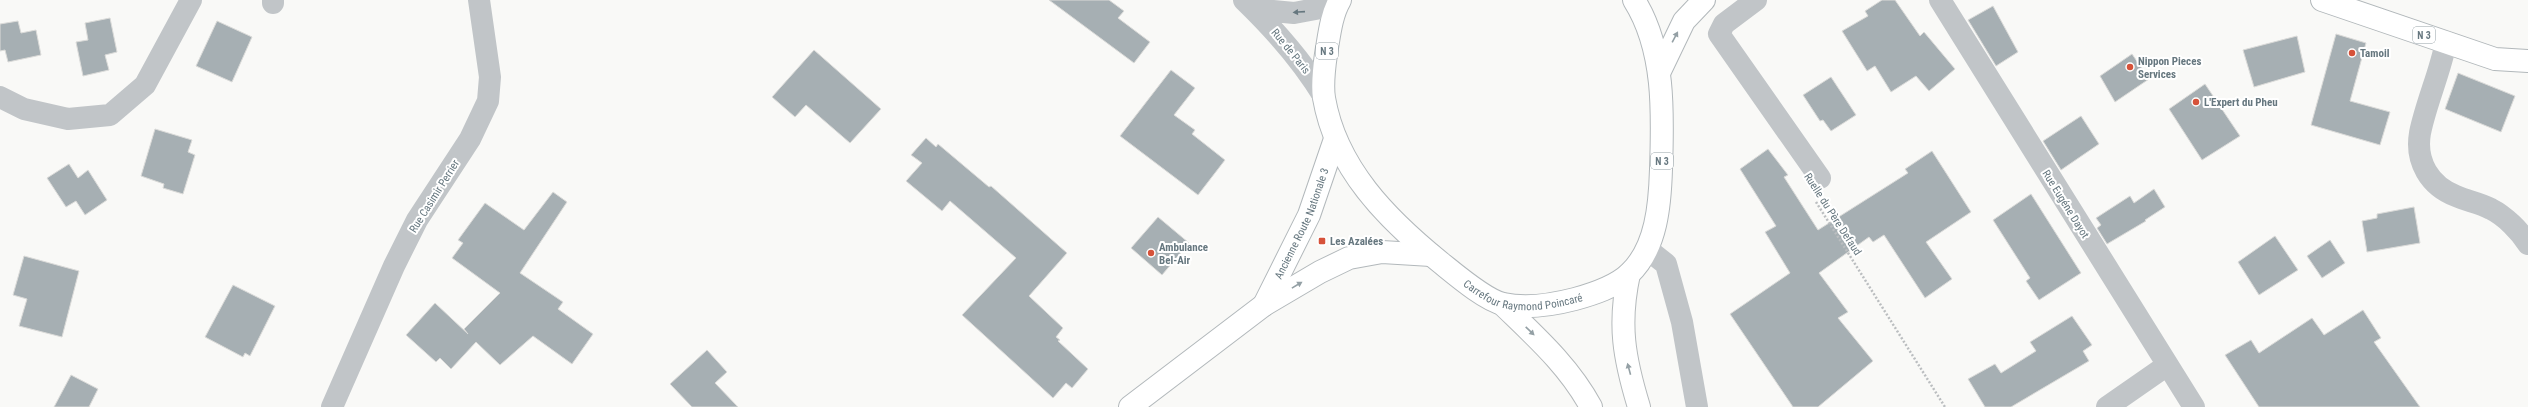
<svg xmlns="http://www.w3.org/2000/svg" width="2528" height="407" font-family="'Roboto Condensed',sans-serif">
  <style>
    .building { fill: #a6afb3; stroke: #dbdbd9 }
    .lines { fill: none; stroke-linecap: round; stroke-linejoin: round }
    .major-casing { stroke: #b2b8bb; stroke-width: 24 }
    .highway-casing { stroke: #b4b9bb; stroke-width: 24 }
    .path { stroke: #bbbec0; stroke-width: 2.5; stroke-dasharray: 2 2; stroke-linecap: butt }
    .minor { stroke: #c1c5c8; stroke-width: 22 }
    .major { stroke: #fff; stroke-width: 22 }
    .highway { stroke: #fff; stroke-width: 22 }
    .oneway { fill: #66777f }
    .oneway2 { fill: #94a0a5 }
    .poi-dot { fill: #d6523a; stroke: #fff; stroke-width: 1.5 }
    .labels { text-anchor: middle; stroke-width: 4; stroke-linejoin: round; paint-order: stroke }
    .shield { fill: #fff; stroke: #94a0a5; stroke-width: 1 }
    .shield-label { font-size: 10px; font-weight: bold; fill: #66777f }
    .street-label { font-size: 11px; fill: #66777f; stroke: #fff }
    .poi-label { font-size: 11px; font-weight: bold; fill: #66777f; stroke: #fff; text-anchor: start }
  </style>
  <rect width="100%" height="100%" fill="#f9f9f7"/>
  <!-- building -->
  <path class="building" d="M 1049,0 L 1109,0 L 1124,11 L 1118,18 L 1150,42 L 1134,63 Z
    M 1882,0 L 1895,0 L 1920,36 L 1924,32 L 1955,69 L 1929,91 L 1916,76 L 1891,92 L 1875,66 L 1867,71 L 1842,31 L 1868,16 L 1865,11 Z
    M 1993,6 L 2018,52 L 1996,66 L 1968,20 Z
    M 110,18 L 117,52 L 105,55 L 109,70 L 83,76 L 76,42 L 88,40 L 85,23 Z
    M 18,21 L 21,33 L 36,30 L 41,55 L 8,62 L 5,50 L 0,51 L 0,24 Z
    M 217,21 L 252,37 L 232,82 L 196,66 Z
    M 2336,34 L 2366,43 L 2350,101 L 2390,112 L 2380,145 L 2311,125 Z
    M 2297,36 L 2305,72 L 2254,87 L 2243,50 Z
    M 814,50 L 881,109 L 850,143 L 806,105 L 795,117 L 772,97 Z
    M 2132,54 L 2149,79 L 2115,102 L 2100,76 Z
    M 1171,70 L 1195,88 L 1174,115 L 1195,130 L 1192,134 L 1225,160 L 1198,195 L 1120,136 Z
    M 2458,73 L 2515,96 L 2501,132 L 2445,109 Z
    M 1831,77 L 1856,115 L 1831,131 L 1823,120 L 1820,121 L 1803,95 Z
    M 2205,84 L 2240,136 L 2202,160 L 2169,109 Z
    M 2081,116 L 2099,144 L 2061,170 L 2043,141 Z
    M 155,129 L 192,140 L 188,152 L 195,155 L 183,194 L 163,188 L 164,184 L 141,176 Z
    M 926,138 L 936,147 L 938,144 L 989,187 L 991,186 L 1067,253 L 1029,296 L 1063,328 L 1056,337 L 1060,340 L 1058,341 L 1088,369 L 1072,388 L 1066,383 L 1053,398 L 962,315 L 1016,258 L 950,201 L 942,211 L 906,181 L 922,163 L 911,155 Z
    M 1768,149 L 1788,175 L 1784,177 L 1818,230 L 1908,173 L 1905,169 L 1932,151 L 1971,212 L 1926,242 L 1952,279 L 1925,298 L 1884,235 L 1873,242 L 1869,237 L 1819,273 L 1848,312 L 1838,318 L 1873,361 L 1818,407 L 1793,407 L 1730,314 L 1790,273 L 1765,232 L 1776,226 L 1740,169 Z
    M 69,164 L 78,178 L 88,170 L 107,200 L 85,215 L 76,201 L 66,207 L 47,178 Z
    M 2154,189 L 2165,207 L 2145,220 L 2146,221 L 2107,244 L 2097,228 L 2101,225 L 2096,218 L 2130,196 L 2134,203 Z
    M 553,192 L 567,202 L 520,273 L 563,302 L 558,309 L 593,334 L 572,364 L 533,336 L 500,365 L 476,342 L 451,369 L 440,358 L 436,362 L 406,335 L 435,303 L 468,334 L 464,329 L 500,293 L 452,258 L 463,243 L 458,240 L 485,203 L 524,230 Z
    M 2031,194 L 2081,273 L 2039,300 L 2026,281 L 2030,278 L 1993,220 Z
    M 2414,207 L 2420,243 L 2367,252 L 2362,221 L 2377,218 L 2377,214 Z
    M 1158,217 L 1189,243 L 1162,275 L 1131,248 Z
    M 2275,236 L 2298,270 L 2259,295 L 2238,262 Z
    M 2330,240 L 2345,263 L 2322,278 L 2307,256 Z
    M 24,256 L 79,271 L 62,337 L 19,326 L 27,299 L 13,295 Z
    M 233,285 L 275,306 L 250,356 L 245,353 L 243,357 L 205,337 Z
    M 2363,310 L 2381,338 L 2374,342 L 2420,407 L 2259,407 L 2225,355 L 2251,340 L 2259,353 L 2312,318 L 2324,335 Z
    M 2072,316 L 2092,345 L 2083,351 L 2089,361 L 2011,407 L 1985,407 L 1968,379 L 1995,364 L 2001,373 L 2036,351 L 2030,342 Z
    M 707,350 L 727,372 L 715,383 L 738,407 L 692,407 L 670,384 Z
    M 71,375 L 98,389 L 89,407 L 54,407 Z"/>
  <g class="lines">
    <!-- major casing -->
    <g class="major-casing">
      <g id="major">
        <path id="s1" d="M 1340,0 C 1331,15 1329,37 1326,54 C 1324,68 1322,85 1324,98 C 1336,168 1387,219 1440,262 C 1455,274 1485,300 1503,304 C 1527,309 1552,305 1575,299 C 1593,294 1615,287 1629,274 C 1657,248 1660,203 1661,169 C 1663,113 1665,49 1634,0"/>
        <path d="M 2322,0 L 2495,59 L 2528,61"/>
        <path d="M 1659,73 L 1684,21 L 1704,0"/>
        <path id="s2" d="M 1264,305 L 1309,215 L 1335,139"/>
        <path d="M 1130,407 L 1264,305 L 1320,272 L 1349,258 L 1382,252 L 1431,255"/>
      </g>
    </g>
    <!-- highway casing -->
    <g class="highway-casing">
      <path id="highway" d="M 1629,274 C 1618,324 1624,358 1639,407
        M 1502,304 C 1535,336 1569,366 1591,407"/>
    </g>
    <!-- path -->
    <path class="path" d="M 1816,202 L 1945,407"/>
    <!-- minor -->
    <path class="minor" d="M 273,0 L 273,3
      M 1244,0 C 1275,30 1302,60 1324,97
      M 1756,0 L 1724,24 L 1719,34 L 1820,178
      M 1940,0 L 2194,407
      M 1253,9 L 1294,13 L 1337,5
      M 2446,42 C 2440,73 2426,103 2420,133 C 2415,162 2430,186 2456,196 C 2467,201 2480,203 2491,209 C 2505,216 2520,231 2528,244
      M 0,97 L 24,109 L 68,119 L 110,115 L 145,85 L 191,0
      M 1647,249 L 1666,264 L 1682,322 L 1697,407
      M 332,407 L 394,266 L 417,220 L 470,139 L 488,101 L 490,77 L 479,0
      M 2107,407 L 2166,366"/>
    <!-- major -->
    <use href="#major" class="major"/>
    <!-- highway -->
    <use href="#highway" class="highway"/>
  </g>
  <!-- one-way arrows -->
  <defs><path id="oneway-solid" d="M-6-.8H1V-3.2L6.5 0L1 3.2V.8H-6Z"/></defs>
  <use class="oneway" href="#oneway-solid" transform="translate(1299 12) rotate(176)"/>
  <g class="oneway2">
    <use href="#oneway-solid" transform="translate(1675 37) rotate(-62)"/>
    <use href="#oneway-solid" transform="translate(1297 285) rotate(-31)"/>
    <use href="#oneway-solid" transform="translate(1530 331) rotate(44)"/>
    <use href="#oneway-solid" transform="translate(1629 369) rotate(-105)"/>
  </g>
  <!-- markers -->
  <g class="poi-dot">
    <circle cx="2352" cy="53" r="4"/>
    <circle cx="2130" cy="67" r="4"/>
    <circle cx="2196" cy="102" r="4"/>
    <rect x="1318" y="237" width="8" height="8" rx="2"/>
    <circle cx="1151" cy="253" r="4"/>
  </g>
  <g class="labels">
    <!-- shield labels -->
    <g class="shield">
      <rect x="2413" y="27" width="22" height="16" rx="3"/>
      <rect x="1316" y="43" width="22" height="16" rx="3"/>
      <rect x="1651" y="153" width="22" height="16" rx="3"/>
    </g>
    <g class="shield-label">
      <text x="2424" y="39">N 3</text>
      <text x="1327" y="55">N 3</text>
      <text x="1662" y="165">N 3</text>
    </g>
    <!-- street labels -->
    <g class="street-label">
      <text transform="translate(1291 51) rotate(51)" y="4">Rue de Paris</text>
      <text transform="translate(434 196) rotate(-58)" y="4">Rue Casimir Perrier</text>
      <text transform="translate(2066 204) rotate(58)" y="4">Rue Eugéne Dayot</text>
      <text transform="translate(1833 214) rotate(57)" y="4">Ruelle du Père Defaud</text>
      <text dy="4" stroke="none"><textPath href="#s2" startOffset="90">Ancienne Route Nationale 3</textPath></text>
      <text dy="4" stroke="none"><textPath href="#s1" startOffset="400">Carrefour Raymond Poincaré</textPath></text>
    </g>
    <!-- poi labels -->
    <g class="poi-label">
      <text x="2360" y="57">Tamoil</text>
      <text x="2138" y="65">Nippon Pieces<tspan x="2138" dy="13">Services</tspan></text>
      <text x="2204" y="106">L'Expert du Pheu</text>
      <text x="1330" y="245">Les Azalées</text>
      <text x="1159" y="251">Ambulance<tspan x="1159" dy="13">Bel-Air</tspan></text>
    </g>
  </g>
</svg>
